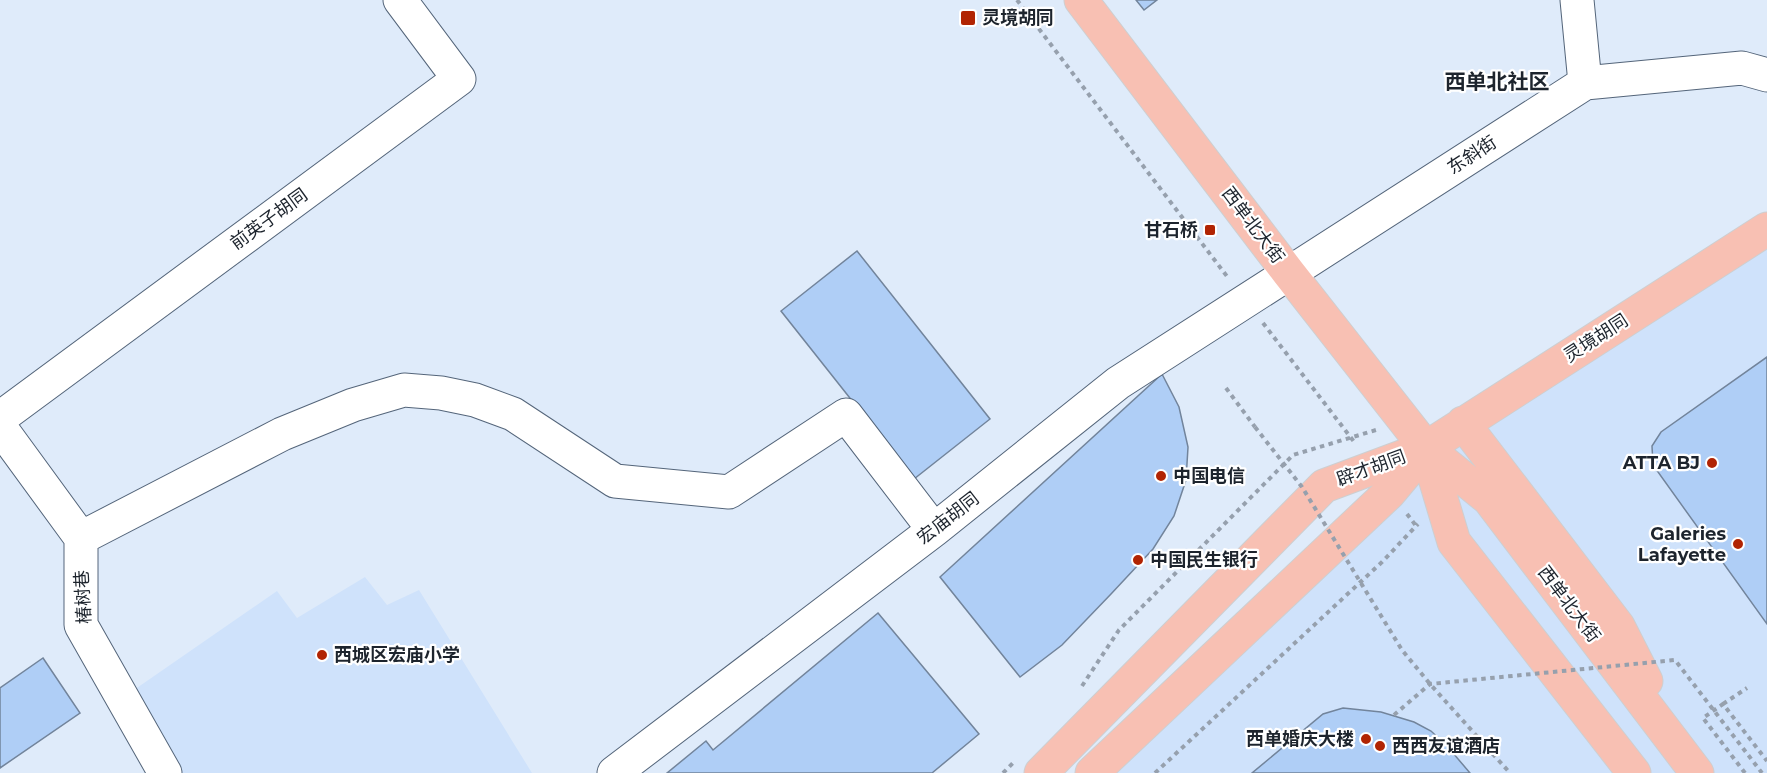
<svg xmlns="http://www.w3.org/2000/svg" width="1767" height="773" font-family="Montserrat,'Noto Sans SC',sans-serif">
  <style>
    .built { fill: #cfe2fb }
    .building { fill: #afcef6; stroke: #72849b; stroke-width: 1.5 }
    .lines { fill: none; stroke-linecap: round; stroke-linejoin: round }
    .minor-casing { stroke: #54657a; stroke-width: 35 }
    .major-casing { stroke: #cdcfd1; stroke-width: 35 }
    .path { stroke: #96a0ad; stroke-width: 4; stroke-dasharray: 4.5 4.5; stroke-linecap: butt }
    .minor { stroke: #fff; stroke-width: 33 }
    .major { stroke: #f8c0b3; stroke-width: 33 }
    .path-bridge { stroke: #96a0ad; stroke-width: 4; stroke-dasharray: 4.5 4.5; stroke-linecap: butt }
    .poi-dot { fill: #b12403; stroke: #fff; stroke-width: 2 }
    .labels { text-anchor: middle; stroke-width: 4.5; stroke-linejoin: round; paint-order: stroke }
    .poi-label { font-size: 18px; font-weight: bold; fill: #1d242d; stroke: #fff; text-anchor: start }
    .street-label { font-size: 18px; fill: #1d242d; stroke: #fff }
    .quarter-label { font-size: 21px; font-weight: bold; fill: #1d242d; stroke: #fff }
  </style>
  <rect width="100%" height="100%" fill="#dfebfa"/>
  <!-- built -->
  <path class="built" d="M 1767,234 L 1767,773 L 1097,773 L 1410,468 Z
    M 365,577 L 387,605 L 419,590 L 532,773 L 179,773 L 131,692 L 277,591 L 297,618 Z"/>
  <!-- building -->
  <path class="building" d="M 1136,0 L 1157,0 L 1144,10 Z
    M 857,251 L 990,419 L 914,479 L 781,311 Z
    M 1767,357 L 1767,624 L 1653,465 L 1652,446 L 1661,432 Z
    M 1162,374 L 1179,407 L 1188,447 L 1186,480 L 1174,516 L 1153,549 L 1111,594 L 1062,645 L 1020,677 L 940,577 Z
    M 878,613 L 979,734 L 932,773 L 667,773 L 706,741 L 713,750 Z
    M 43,658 L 80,713 L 0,768 L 0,688 Z
    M 1343,708 L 1381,712 L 1414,722 L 1431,731 L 1447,746 L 1470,773 L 1252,773 L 1323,714 Z"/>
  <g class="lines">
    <!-- minor casing -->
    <g class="minor-casing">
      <path id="minor" d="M 1585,83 L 1742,68 L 1767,75
        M 0,418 L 459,79 L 400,0
        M 0,427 L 81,538 L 81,625 L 165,773
        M 81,538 L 282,434 L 353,405 L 404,390 L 441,393 L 475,400 L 513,414 L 615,481 L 729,492 L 846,415 L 934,530
        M 614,773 L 934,530 L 1118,383 L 1585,83 L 1577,0"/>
    </g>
    <!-- major casing -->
    <g class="major-casing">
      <path id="major" d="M 1081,0 L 1288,272 L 1426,448 L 1489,499 L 1697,773
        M 1463,423 L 1618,626 L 1646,681
        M 1426,448 L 1454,542 L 1634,773
        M 1041,773 L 1324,486 L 1426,448 L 1767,229
        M 1092,773 L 1389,493 L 1425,450"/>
    </g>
    <!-- path -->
    <path class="path" d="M 1017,0 L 1229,279
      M 1263,323 L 1355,443
      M 1226,388 L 1255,427
      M 1407,514 L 1417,527
      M 1082,686 L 1119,630 L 1293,455 L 1376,430
      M 1723,704 L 1747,688
      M 1003,773 L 1013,763
      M 1155,773 L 1382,562 L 1418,524
      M 1745,773 L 1703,718 L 1723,704 L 1767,761"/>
    <!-- minor -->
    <use href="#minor" class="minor"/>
    <!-- major -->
    <use href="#major" class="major"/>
    <!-- path-bridge -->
    <path class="path-bridge" d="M 1255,427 L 1302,487 L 1402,650 L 1430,684 L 1510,773
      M 1394,715 L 1430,684 L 1675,660 L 1762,773"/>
  </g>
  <!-- markers -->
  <g class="poi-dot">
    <rect x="960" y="10" width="16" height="16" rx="3"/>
    <rect x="1204" y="224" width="12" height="12" rx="3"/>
    <circle cx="1712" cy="463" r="6"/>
    <circle cx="1161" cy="476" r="6"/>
    <circle cx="1738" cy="544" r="6"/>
    <circle cx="1138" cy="560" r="6"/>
    <circle cx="322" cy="655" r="6"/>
    <circle cx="1366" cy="739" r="6"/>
    <circle cx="1380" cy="746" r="6"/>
  </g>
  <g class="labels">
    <!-- poi labels -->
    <g class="poi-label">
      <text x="982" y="24">灵境胡同</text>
      <text x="1198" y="236" text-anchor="end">甘石桥</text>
      <text x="1700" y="469" text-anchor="end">ATTA BJ</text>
      <text x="1173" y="482">中国电信</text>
      <text x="1726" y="540" text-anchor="end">Galeries<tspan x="1726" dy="21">Lafayette</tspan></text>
      <text x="1150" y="566">中国民生银行</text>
      <text x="334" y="661">西城区宏庙小学</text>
      <text x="1354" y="745" text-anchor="end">西单婚庆大楼</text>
      <text x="1392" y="752">西西友谊酒店</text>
    </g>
    <!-- street labels -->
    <g class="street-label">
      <text transform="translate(1472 155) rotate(-33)" y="6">东斜街</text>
      <text transform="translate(269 219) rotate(-36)" y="6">前英子胡同</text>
      <text transform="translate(1253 225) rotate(53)" y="6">西单北大街</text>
      <text transform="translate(1596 338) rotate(-33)" y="6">灵境胡同</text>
      <text transform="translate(1371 468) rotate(-20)" y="6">辟才胡同</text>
      <text transform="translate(948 518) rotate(-38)" y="6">宏庙胡同</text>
      <text transform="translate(83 597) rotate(-93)" y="6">椿树巷</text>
      <text transform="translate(1569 604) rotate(53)" y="6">西单北大街</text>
    </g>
    <!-- quarter labels -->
    <g class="quarter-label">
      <text x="1497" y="89">西单北社区</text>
    </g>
  </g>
</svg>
